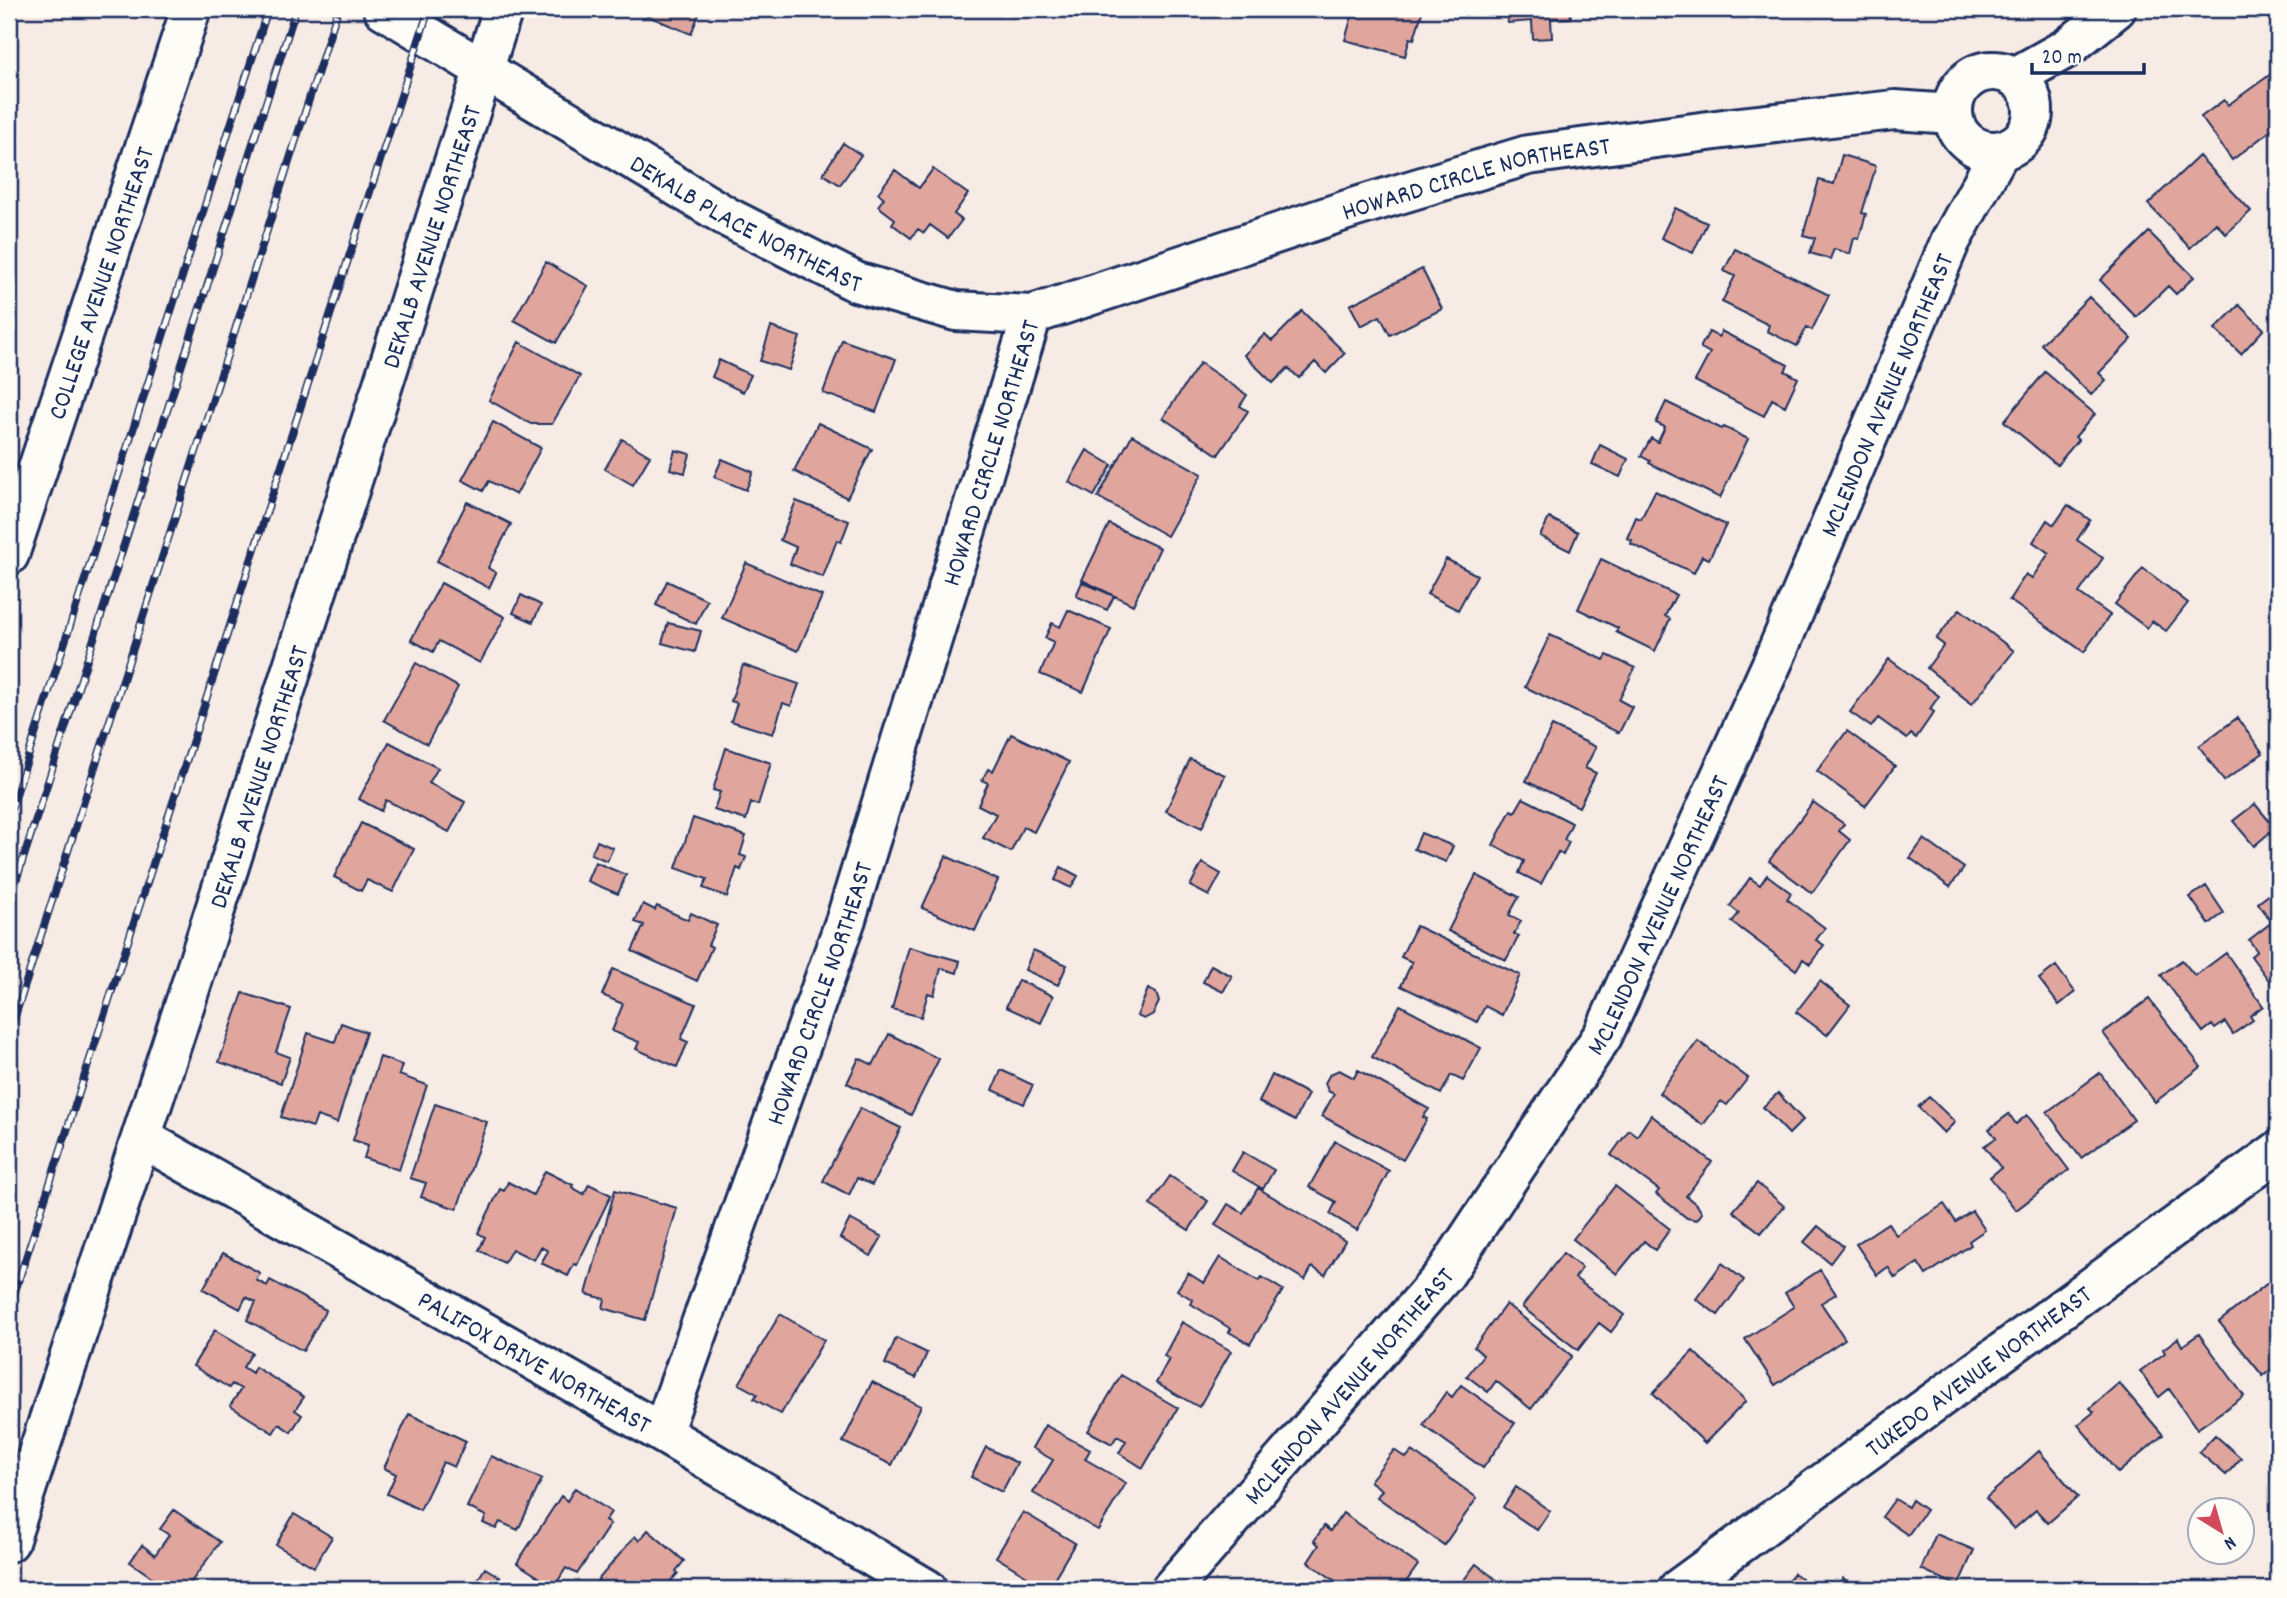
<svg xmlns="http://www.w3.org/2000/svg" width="2287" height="1598" font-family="Dekko,sans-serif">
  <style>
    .building { fill: #e0a69d; stroke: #1b2f5e; stroke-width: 2 }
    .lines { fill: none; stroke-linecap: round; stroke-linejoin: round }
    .minor-casing { stroke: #1b2f5e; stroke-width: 44 }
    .tertiary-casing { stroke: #1b2f5e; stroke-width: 44 }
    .secondary-casing { stroke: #1b2f5e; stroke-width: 44 }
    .minor { stroke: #fdfcf7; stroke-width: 38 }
    .tertiary { stroke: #fdfcf7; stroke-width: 38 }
    .secondary { stroke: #fdfcf7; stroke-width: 38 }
    .rail-casing { stroke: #1b2f5e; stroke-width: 8 }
    .rail { stroke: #fdfcf7; stroke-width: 5; stroke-dasharray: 16; stroke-linecap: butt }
    .labels { text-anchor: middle; stroke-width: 7; stroke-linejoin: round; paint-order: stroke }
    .street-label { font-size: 26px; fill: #1b2f5e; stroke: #fdfcf7 }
  </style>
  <rect width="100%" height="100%" fill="#f7ebe5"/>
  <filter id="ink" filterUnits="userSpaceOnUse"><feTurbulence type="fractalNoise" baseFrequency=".0143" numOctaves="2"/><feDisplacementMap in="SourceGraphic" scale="14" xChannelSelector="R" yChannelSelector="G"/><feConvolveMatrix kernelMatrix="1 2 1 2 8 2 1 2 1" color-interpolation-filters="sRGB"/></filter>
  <g filter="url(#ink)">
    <!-- building -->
    <path class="building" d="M 631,9 L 701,9 L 691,34 Z
      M 1276,9 L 1313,9 L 1311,17 Z
      M 1354,9 L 1423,9 L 1414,39 L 1410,38 L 1405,56 L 1345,40 Z
      M 1505,9 L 1570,9 L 1571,18 L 1551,19 L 1552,38 L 1533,39 L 1532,21 L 1508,23 Z
      M 1660,9 L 1681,9 L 1683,11 L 1666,19 Z
      M 2278,69 L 2278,125 L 2232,160 L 2201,117 L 2224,100 L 2228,105 Z
      M 843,143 L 861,155 L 840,185 L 823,174 Z
      M 1842,155 L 1876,166 L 1862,213 L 1866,214 L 1859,239 L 1854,238 L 1850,254 L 1834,249 L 1830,259 L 1810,253 L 1815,238 L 1803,235 L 1819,180 L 1834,184 Z
      M 2199,156 L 2251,211 L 2226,234 L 2216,223 L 2190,248 L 2148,204 Z
      M 933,169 L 968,194 L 954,214 L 962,220 L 948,238 L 930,225 L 924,233 L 918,229 L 911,238 L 892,224 L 895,219 L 878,206 L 884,198 L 878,193 L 895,170 L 919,188 Z
      M 1675,208 L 1707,223 L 1693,253 L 1661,238 Z
      M 2149,232 L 2194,277 L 2176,294 L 2168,286 L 2136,317 L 2100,280 Z
      M 1735,249 L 1829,295 L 1812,330 L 1807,327 L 1797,346 L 1767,331 L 1769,325 L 1722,302 L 1735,276 L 1724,271 Z
      M 546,262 L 588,286 L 556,343 L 514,320 Z
      M 1422,269 L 1442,309 L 1390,335 L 1380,316 L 1361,326 L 1350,305 Z
      M 2089,297 L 2132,339 L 2099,373 L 2106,380 L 2091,395 L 2041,344 Z
      M 2239,305 L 2264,329 L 2241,354 L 2215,329 Z
      M 1302,311 L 1345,353 L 1326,373 L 1315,362 L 1299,378 L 1288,368 L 1273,383 L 1244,355 L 1265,334 L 1272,341 Z
      M 771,327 L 800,337 L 789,370 L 760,361 Z
      M 1721,331 L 1788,365 L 1785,371 L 1798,378 L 1785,406 L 1772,399 L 1764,416 L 1695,381 L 1710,353 L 1701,348 L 1701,346 L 1709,332 L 1719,337 Z
      M 842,340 L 896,359 L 876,412 L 823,393 Z
      M 519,342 L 580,376 L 552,424 L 531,424 L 489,400 Z
      M 719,360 L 751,375 L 743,392 L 712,377 Z
      M 1200,363 L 1247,395 L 1240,406 L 1248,411 L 1218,455 L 1163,418 Z
      M 2045,372 L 2095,414 L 2075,437 L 2078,440 L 2057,465 L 2004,421 Z
      M 1666,402 L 1722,429 L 1724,427 L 1748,439 L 1720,498 L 1649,463 L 1650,461 L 1641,456 L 1651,438 L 1658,442 L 1665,427 L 1656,423 Z
      M 493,422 L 541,448 L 516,495 L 489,481 L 483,491 L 462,480 Z
      M 818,423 L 872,449 L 847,498 L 794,471 Z
      M 1132,435 L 1202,474 L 1167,536 L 1098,497 Z
      M 622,439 L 650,456 L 633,485 L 605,469 Z
      M 1600,445 L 1628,459 L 1620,477 L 1592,464 Z
      M 675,450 L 690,454 L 685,473 L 670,469 Z
      M 1087,450 L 1112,465 L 1094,496 L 1069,482 Z
      M 722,459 L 753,472 L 746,490 L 714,477 Z
      M 1655,491 L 1726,525 L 1709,559 L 1702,556 L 1694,573 L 1631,544 L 1632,540 L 1627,538 L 1636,517 L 1641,519 Z
      M 796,501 L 849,521 L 841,542 L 837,540 L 823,577 L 790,564 L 796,547 L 780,540 Z
      M 467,502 L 511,524 L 488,568 L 496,573 L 489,588 L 437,561 Z
      M 2068,505 L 2090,520 L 2077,540 L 2103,558 L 2079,593 L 2110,615 L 2084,652 L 2009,600 L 2026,574 L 2032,578 L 2049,553 L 2033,542 L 2047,520 L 2054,525 Z
      M 1549,518 L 1578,532 L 1570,551 L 1540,536 Z
      M 1109,524 L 1160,548 L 1133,605 L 1082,580 Z
      M 1446,559 L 1477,575 L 1458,610 L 1427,594 Z
      M 1601,559 L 1676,595 L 1665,616 L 1670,619 L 1655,651 L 1616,632 L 1618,628 L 1578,609 Z
      M 746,563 L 822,596 L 798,651 L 722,618 Z
      M 2143,568 L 2188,603 L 2166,631 L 2152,621 L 2147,628 L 2115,604 Z
      M 667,581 L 707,600 L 696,624 L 656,605 Z
      M 1082,582 L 1114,596 L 1107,610 L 1076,596 Z
      M 441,583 L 505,617 L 480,663 L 439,641 L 433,652 L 411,640 Z
      M 521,595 L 541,605 L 533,622 L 513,613 Z
      M 1960,609 L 2014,651 L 1972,704 L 1927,668 L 1944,645 L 1936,639 Z
      M 1068,610 L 1111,629 L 1083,692 L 1040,674 L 1054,642 L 1045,638 L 1052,623 L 1060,627 Z
      M 668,623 L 701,631 L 695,652 L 662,643 Z
      M 1550,635 L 1604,660 L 1607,655 L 1635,668 L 1619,700 L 1632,707 L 1619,733 L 1525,687 Z
      M 1889,659 L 1939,696 L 1930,709 L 1934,712 L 1916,738 L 1911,734 L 1907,739 L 1878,718 L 1871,727 L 1850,712 Z
      M 416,663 L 458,687 L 427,744 L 384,720 Z
      M 743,665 L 799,684 L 791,706 L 783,703 L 773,734 L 731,721 L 737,703 L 731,701 Z
      M 2237,718 L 2263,753 L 2224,781 L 2199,746 Z
      M 1552,726 L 1596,747 L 1585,768 L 1596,773 L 1579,807 L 1526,781 Z
      M 1847,731 L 1895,766 L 1865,806 L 1817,771 Z
      M 1011,734 L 1069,762 L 1034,832 L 1023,827 L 1011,852 L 983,838 L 996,814 L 978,805 L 988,783 L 982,780 L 988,769 L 993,771 Z
      M 389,742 L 438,768 L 429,783 L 465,802 L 449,832 L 386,800 L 381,811 L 359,799 Z
      M 726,748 L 771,763 L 758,805 L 751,803 L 746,820 L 714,810 L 720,792 L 713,790 Z
      M 1190,759 L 1225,775 L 1202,828 L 1166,811 Z
      M 1523,798 L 1572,823 L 1564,840 L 1569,842 L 1563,855 L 1558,852 L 1541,884 L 1519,873 L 1524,861 L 1493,845 L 1511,810 L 1515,812 Z
      M 1813,802 L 1844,824 L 1839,831 L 1850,840 L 1812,893 L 1769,861 Z
      M 2255,804 L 2275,828 L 2254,846 L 2233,821 Z
      M 693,818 L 746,836 L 740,855 L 746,857 L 741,870 L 737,868 L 727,897 L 703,888 L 707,879 L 676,868 Z
      M 361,823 L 414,849 L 393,892 L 367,880 L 361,891 L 334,877 Z
      M 1421,833 L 1453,846 L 1446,862 L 1414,849 Z
      M 1924,839 L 1964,868 L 1950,887 L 1910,858 Z
      M 597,841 L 613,848 L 607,861 L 591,854 Z
      M 946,856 L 998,880 L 975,931 L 922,908 Z
      M 595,862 L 626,875 L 618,894 L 587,881 Z
      M 1202,863 L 1221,874 L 1209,896 L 1190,886 Z
      M 1061,867 L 1078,876 L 1071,888 L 1055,880 Z
      M 1476,875 L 1519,897 L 1509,915 L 1521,921 L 1514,934 L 1519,936 L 1506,960 L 1448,931 Z
      M 1767,875 L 1791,893 L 1787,899 L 1825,928 L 1816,940 L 1824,945 L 1810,964 L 1803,959 L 1796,970 L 1732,922 L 1739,913 L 1730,906 L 1750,878 L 1760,885 Z
      M 2206,886 L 2224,913 L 2209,924 L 2190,897 Z
      M 2278,888 L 2278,993 L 2251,956 L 2257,951 L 2249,940 L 2272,922 L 2258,903 Z
      M 643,904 L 655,910 L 657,906 L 688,920 L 691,913 L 717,925 L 708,945 L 712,947 L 697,981 L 632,951 L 644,925 L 635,922 Z
      M 1416,926 L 1520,975 L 1502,1015 L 1485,1006 L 1477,1022 L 1401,986 L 1412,962 L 1401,957 Z
      M 909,947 L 960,961 L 957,973 L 941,968 L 934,995 L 928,993 L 921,1017 L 892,1009 Z
      M 1033,950 L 1067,965 L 1058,985 L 1025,970 Z
      M 2226,953 L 2263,1006 L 2250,1016 L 2253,1020 L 2233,1034 L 2225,1022 L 2215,1029 L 2212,1025 L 2203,1032 L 2161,975 L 2182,960 L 2195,976 Z
      M 1211,965 L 1232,976 L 1223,992 L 1203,982 Z
      M 2056,966 L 2075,992 L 2059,1005 L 2039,979 Z
      M 613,969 L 696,1004 L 681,1039 L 688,1042 L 677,1067 L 636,1049 L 639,1042 L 612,1031 L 623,1004 L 602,995 Z
      M 1018,980 L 1053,996 L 1041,1023 L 1006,1007 Z
      M 1820,981 L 1850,1005 L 1827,1035 L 1796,1012 Z
      M 1148,989 L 1156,993 L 1159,1002 L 1153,1014 L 1144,1019 L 1137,1016 Z
      M 243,993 L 291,1009 L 276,1052 L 290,1057 L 281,1083 L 219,1062 Z
      M 2149,999 L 2201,1067 L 2155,1102 L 2103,1033 Z
      M 1400,1005 L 1481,1048 L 1463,1081 L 1451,1075 L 1441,1094 L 1372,1057 Z
      M 341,1023 L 366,1032 L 337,1123 L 317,1116 L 313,1127 L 281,1117 L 308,1033 L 335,1042 Z
      M 889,1034 L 939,1059 L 911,1115 L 847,1083 L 859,1058 L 873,1065 Z
      M 1698,1041 L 1748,1078 L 1727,1105 L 1721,1101 L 1703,1125 L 1659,1093 Z
      M 380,1057 L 402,1065 L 399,1075 L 427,1085 L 399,1170 L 364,1158 L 368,1145 L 353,1140 Z
      M 1001,1070 L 1033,1085 L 1024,1104 L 993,1090 Z
      M 1339,1070 L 1354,1078 L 1358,1070 L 1429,1109 L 1423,1117 L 1427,1119 L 1403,1160 L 1322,1116 L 1334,1094 L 1328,1091 L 1325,1083 L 1330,1074 Z
      M 2100,1073 L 2134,1120 L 2081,1158 L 2047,1112 Z
      M 1272,1075 L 1308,1094 L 1295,1121 L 1259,1102 Z
      M 1778,1093 L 1803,1120 L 1789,1134 L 1763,1107 Z
      M 1929,1097 L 1955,1122 L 1944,1133 L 1918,1107 Z
      M 435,1104 L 487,1122 L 457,1209 L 421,1197 L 426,1183 L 410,1178 Z
      M 860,1108 L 901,1128 L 872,1185 L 857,1178 L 849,1195 L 823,1181 Z
      M 2009,1114 L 2016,1124 L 2027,1115 L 2069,1170 L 2016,1210 L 1990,1177 L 2001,1168 L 1984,1146 L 1996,1138 L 1989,1129 Z
      M 1651,1115 L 1712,1162 L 1686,1196 L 1697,1205 L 1702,1213 L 1697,1220 L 1687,1218 L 1656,1194 L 1659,1190 L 1611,1155 L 1629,1130 L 1637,1136 Z
      M 1335,1141 L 1389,1171 L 1357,1230 L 1330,1214 L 1336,1202 L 1309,1187 Z
      M 1243,1152 L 1274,1170 L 1263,1189 L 1232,1171 Z
      M 545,1171 L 573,1185 L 572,1187 L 584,1194 L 589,1184 L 611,1195 L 577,1265 L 574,1264 L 568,1276 L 541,1263 L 548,1251 L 541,1247 L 534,1260 L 512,1249 L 504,1263 L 479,1250 L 485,1237 L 478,1233 L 500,1189 L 504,1191 L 508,1182 L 533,1195 Z
      M 1170,1176 L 1208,1201 L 1189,1230 L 1150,1205 Z
      M 1757,1183 L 1784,1206 L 1761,1233 L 1733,1211 Z
      M 1615,1186 L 1670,1229 L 1655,1250 L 1644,1241 L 1617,1274 L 1573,1239 Z
      M 1258,1188 L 1345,1241 L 1325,1275 L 1312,1267 L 1305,1280 L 1215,1225 L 1228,1204 L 1243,1213 Z
      M 615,1190 L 677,1208 L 645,1320 L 603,1308 L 605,1299 L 586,1294 Z
      M 1944,1204 L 1956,1222 L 1972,1211 L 1985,1230 L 1969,1241 L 1971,1245 L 1926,1275 L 1918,1263 L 1895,1278 L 1888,1267 L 1877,1275 L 1856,1244 L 1888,1223 L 1896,1235 Z
      M 850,1219 L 882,1237 L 871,1256 L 840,1238 Z
      M 1818,1226 L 1843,1246 L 1830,1263 L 1804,1242 Z
      M 223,1253 L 260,1273 L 256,1280 L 267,1286 L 270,1280 L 326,1310 L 303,1351 L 247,1320 L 256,1302 L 246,1297 L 240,1309 L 203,1289 Z
      M 1563,1253 L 1582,1268 L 1575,1278 L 1624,1315 L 1611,1332 L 1599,1323 L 1578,1350 L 1522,1307 Z
      M 1220,1257 L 1259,1281 L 1262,1277 L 1283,1290 L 1250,1344 L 1229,1332 L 1231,1329 L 1191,1304 L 1193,1300 L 1177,1290 L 1188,1273 L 1204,1283 Z
      M 1722,1263 L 1744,1280 L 1718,1315 L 1696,1299 Z
      M 1820,1270 L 1836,1294 L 1821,1303 L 1845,1339 L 1775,1385 L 1745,1339 L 1794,1307 L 1785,1293 Z
      M 2269,1282 L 2278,1294 L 2278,1364 L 2263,1376 L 2219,1322 Z
      M 1506,1304 L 1572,1356 L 1531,1409 L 1496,1381 L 1488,1392 L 1467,1376 L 1483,1355 L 1474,1347 Z
      M 780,1314 L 824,1340 L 781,1414 L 754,1399 L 757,1394 L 739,1384 Z
      M 1182,1322 L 1231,1351 L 1199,1407 L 1156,1383 L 1169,1359 L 1164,1356 Z
      M 215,1330 L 252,1353 L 243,1367 L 252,1373 L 255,1367 L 304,1397 L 295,1410 L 302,1415 L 291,1432 L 279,1424 L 273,1433 L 230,1406 L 241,1389 L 232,1384 L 229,1388 L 193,1366 Z
      M 2199,1334 L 2244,1396 L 2197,1429 L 2169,1389 L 2159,1397 L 2140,1371 L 2165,1353 L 2163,1349 L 2178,1338 L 2182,1346 Z
      M 896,1338 L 927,1353 L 916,1378 L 885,1364 Z
      M 1693,1351 L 1746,1401 L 1705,1443 L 1653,1393 Z
      M 1121,1375 L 1178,1408 L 1143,1468 L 1119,1453 L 1126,1441 L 1117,1436 L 1112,1444 L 1088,1431 Z
      M 872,1382 L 921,1406 L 892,1465 L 843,1442 Z
      M 2119,1383 L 2163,1435 L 2118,1473 L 2078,1425 L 2094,1412 L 2090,1408 Z
      M 1461,1385 L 1515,1423 L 1483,1468 L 1423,1425 L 1446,1392 L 1452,1397 Z
      M 409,1414 L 466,1441 L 454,1467 L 443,1462 L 420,1510 L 387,1494 L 396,1474 L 384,1468 Z
      M 1045,1425 L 1090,1450 L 1085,1459 L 1126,1483 L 1098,1530 L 1033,1493 L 1053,1460 L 1032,1448 Z
      M 2215,1435 L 2241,1458 L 2226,1475 L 2199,1452 Z
      M 986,1447 L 1017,1463 L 1002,1492 L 971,1477 Z
      M 1394,1450 L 1406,1458 L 1412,1451 L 1477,1498 L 1444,1545 L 1377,1497 L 1382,1490 L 1370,1481 Z
      M 2039,1451 L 2078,1497 L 2048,1523 L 2036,1510 L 2014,1529 L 1986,1498 Z
      M 491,1456 L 542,1479 L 518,1530 L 500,1522 L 496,1529 L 483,1523 L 486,1516 L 467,1507 Z
      M 1516,1487 L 1550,1511 L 1537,1530 L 1503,1507 Z
      M 575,1488 L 611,1512 L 605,1521 L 610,1524 L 577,1574 L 566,1568 L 554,1587 L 517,1563 L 561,1496 L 567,1501 Z
      M 1895,1499 L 1908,1507 L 1912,1500 L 1926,1510 L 1908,1535 L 1882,1517 Z
      M 174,1510 L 220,1542 L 186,1589 L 173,1583 L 169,1589 L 130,1562 L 142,1545 L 155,1555 L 169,1535 L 160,1529 Z
      M 1023,1512 L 1075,1543 L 1048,1589 L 1025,1589 L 1021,1587 L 1027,1576 L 996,1557 Z
      M 1343,1513 L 1418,1565 L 1401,1589 L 1347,1589 L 1308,1562 L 1319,1545 L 1314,1541 L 1324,1526 L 1330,1531 Z
      M 294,1514 L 332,1537 L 314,1567 L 276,1545 Z
      M 648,1530 L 684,1561 L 676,1571 L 678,1573 L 664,1589 L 607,1589 L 597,1581 L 635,1536 L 639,1541 Z
      M 1936,1534 L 1974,1550 L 1958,1586 L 1921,1569 Z
      M 1476,1564 L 1498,1581 L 1492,1589 L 1466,1589 L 1460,1585 Z
      M 485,1568 L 500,1577 L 493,1589 L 472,1589 Z
      M 1794,1573 L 1816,1589 L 1782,1589 Z
      M 1843,1578 L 1859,1589 L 1834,1589 Z
      M 761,1580 L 764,1582 L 775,1589 L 755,1589 Z"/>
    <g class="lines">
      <!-- minor casing -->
      <g class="minor-casing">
        <g id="minor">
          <path id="s1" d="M 142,1138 L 662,1433 L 927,1589"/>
          <path id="s2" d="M 662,1433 L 846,919 L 1032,315"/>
          <path id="s3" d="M 1171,1589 L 1445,1274 L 1603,1035 L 1774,659 L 1950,242 L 2000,151"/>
          <path id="s4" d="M 1678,1589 L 2278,1151"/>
        </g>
      </g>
      <!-- tertiary casing -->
      <g class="tertiary-casing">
        <g id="tertiary">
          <path id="s5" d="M 383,9 L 729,218 L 856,282 L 956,311 L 1032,315 L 1356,207 L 1528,155 L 1731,128 L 1895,110 L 1952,114"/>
          <circle cx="1993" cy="111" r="40"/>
          <path d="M 2015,77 L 2067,48 L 2116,9"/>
          <path id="s6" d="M 9,555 L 191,9"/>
        </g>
      </g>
      <!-- secondary casing -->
      <g class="secondary-casing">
        <g id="secondary">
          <path id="s7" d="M 9,1542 L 191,985 L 503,9"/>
        </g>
      </g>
      <!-- minor -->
      <use href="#minor" class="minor"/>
      <!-- tertiary -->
      <use href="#tertiary" class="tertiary"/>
      <!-- secondary -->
      <use href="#secondary" class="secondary"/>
      <!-- rail casing -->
      <g class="rail-casing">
        <path id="rail" d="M 9,816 L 268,9
          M 9,903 L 296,9
          M 9,1035 L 338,9
          M 9,1310 L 429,9"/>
      </g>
      <!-- rail -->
      <use href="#rail" class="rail"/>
    </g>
  </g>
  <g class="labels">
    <!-- street labels -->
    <g class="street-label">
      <text dy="9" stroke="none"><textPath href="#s5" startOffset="1192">HOWARD CIRCLE NORTHEAST</textPath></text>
      <text dy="9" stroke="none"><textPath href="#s5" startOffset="422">DEKALB PLACE NORTHEAST</textPath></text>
      <text dy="9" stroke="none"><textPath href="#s7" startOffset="1372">DEKALB AVENUE NORTHEAST</textPath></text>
      <text dy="9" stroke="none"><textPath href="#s6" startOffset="287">COLLEGE AVENUE NORTHEAST</textPath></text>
      <text dy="9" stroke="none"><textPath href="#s3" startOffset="1404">MCLENDON AVENUE NORTHEAST</textPath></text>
      <text dy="9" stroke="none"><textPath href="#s2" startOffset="1034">HOWARD CIRCLE NORTHEAST</textPath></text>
      <text dy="9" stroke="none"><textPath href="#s7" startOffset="805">DEKALB AVENUE NORTHEAST</textPath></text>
      <text dy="9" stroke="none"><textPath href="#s3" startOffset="836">MCLENDON AVENUE NORTHEAST</textPath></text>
      <text dy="9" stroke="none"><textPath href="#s2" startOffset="467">HOWARD CIRCLE NORTHEAST</textPath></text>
      <text dy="9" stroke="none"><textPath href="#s1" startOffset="452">PALIFOX DRIVE NORTHEAST</textPath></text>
      <text dy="9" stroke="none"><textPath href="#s4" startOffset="371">TUXEDO AVENUE NORTHEAST</textPath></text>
      <text dy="9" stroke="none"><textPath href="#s3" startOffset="270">MCLENDON AVENUE NORTHEAST</textPath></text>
    </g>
  </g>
  <!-- margin -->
  <rect width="2287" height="1598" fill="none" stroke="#fdfcf7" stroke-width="35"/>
  <rect x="18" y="18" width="2252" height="1563" fill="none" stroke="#1b2f5e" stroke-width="2.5" filter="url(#ink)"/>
  <!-- north arrow -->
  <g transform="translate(2221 1531) rotate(143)"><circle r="33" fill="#fdfcf7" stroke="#a3aaba" stroke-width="2"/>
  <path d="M0-5L12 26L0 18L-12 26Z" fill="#d1495b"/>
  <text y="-10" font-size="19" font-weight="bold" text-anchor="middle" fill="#1b2f5e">N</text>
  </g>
  <!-- scale -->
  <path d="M2032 63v10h112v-10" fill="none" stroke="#1b2f5e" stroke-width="3.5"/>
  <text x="2042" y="63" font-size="21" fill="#1b2f5e" stroke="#fdfcf7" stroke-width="5" paint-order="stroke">20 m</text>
</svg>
